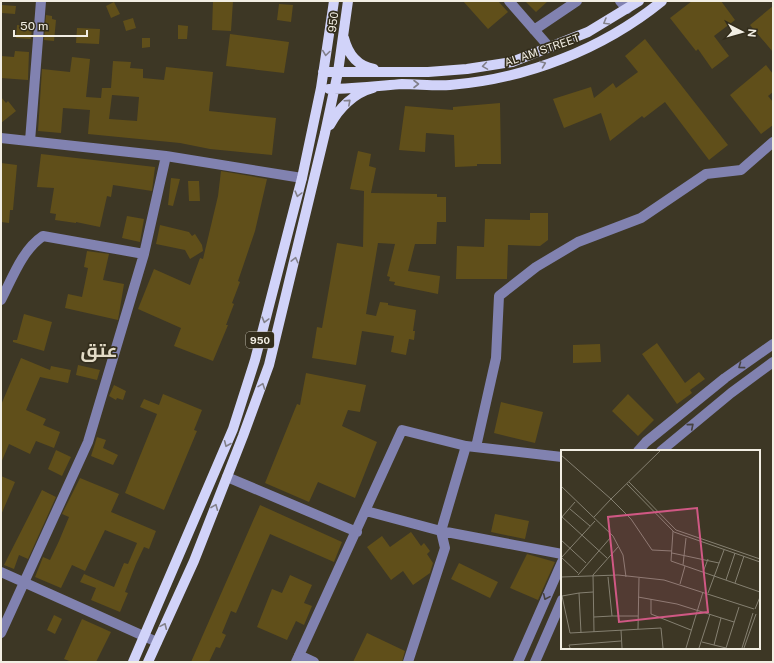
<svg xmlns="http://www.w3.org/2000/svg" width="774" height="663" font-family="'Public Sans',Cairo,sans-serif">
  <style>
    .building { fill: #604f1a; fill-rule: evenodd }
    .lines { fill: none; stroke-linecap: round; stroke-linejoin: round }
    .minor { stroke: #8182b0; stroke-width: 10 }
    .major { stroke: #d1d3f9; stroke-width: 10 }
    .oneway { stroke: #82808a }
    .oneway2 { stroke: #464241 }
    .labels { text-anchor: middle; stroke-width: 3.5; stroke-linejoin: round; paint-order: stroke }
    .shield { fill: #332d1c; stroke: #b9b4a7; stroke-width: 1 }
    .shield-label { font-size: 10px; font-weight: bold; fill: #f2eee3 }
    .street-label { font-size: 11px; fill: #f2eee3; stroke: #332d1c }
    .town-label { font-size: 19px; font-weight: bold; fill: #e3dbc6; stroke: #332d1c }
    .inset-road { fill: none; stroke: #858071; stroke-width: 1 }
    .view { fill: #d05884; fill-opacity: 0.15; stroke: #d05884; stroke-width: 2 }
    .inset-edge { fill: none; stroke: #f2eee3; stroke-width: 2 }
  </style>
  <rect width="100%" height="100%" fill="#3d3725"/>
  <!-- building -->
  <path class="building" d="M 213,1 L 233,1 L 231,31 L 212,30 Z
    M 463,1 L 498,1 L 508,12 L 488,29 Z
    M 525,1 L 548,1 L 536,12 Z
    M 692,1 L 721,1 L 735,20 L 714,36 L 729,56 L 712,69 L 698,49 L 696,51 L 670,18 Z
    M 114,2 L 120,14 L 111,18 L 106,6 Z
    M 279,4 L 293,5 L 291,22 L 277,20 Z
    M 2,5 L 16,6 L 15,14 L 2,13 Z
    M 773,6 L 773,52 L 750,25 Z
    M 46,15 L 52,16 L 52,19 L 56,20 L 54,41 L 44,40 Z
    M 133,18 L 136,28 L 126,31 L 123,21 Z
    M 17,25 L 32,27 L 31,39 L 16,38 Z
    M 178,25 L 188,26 L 187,39 L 178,39 Z
    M 77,28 L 100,29 L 99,44 L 76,43 Z
    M 230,34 L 289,42 L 284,73 L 226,66 Z
    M 142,38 L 150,38 L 150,47 L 142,48 Z
    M 645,39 L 728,145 L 709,160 L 665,102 L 644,118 L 642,116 L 610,141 L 601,113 L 564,128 L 553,99 L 591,87 L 594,98 L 613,83 L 616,88 L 638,72 L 625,56 Z
    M 15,51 L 29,52 L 28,80 L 1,78 L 1,56 L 14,57 Z
    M 72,57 L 90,59 L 86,97 L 101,98 L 102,88 L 111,88 L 113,61 L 131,62 L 130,68 L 143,69 L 143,78 L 164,80 L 166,67 L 213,72 L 209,111 L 276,118 L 272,155 L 210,149 L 180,143 L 88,134 L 90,110 L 63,108 L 61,133 L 38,131 L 42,69 L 70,72 ZM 112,95 L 139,97 L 137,121 L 109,119 Z
    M 766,65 L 773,74 L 773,92 L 768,96 L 773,102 L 773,125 L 761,134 L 730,95 Z
    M 1,97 L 6,103 L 8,101 L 16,111 L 1,123 Z
    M 500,103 L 501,164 L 477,164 L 477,166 L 455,167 L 454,135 L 426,133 L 425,152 L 399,150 L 405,106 L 453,110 L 453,107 Z
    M 358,151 L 371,154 L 369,166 L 376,168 L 371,193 L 437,194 L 437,197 L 446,197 L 446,222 L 437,222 L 436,244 L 415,244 L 408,271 L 440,276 L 438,294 L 394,285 L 395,282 L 389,281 L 390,277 L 387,276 L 395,244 L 378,243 L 366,314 L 376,316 L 380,302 L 388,303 L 388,305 L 416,310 L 413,331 L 415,331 L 414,340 L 409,339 L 406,355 L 391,352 L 394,336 L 362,331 L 356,365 L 312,358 L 317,327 L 322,328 L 337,243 L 363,247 L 364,191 L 350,189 Z
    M 41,154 L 155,167 L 152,191 L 113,185 L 111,197 L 107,196 L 100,227 L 76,222 L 76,223 L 55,220 L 56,214 L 50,213 L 54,188 L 37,187 Z
    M 1,163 L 17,165 L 13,210 L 10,210 L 9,223 L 1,222 Z
    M 221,171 L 267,179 L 255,231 L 238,281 L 240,282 L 232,303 L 234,304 L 226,325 L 228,325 L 213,361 L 174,346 L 181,328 L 138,309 L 154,269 L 190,285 L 200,258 L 203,259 L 218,196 Z
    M 171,178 L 180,179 L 173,206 L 168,205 Z
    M 188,181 L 199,181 L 200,201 L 189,201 Z
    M 530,213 L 548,213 L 548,240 L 540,246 L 508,245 L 507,279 L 456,279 L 457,246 L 484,247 L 485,219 L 530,220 Z
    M 127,216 L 144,219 L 140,242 L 122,238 Z
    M 160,225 L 189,232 L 192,236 L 195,234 L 202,245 L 203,251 L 190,259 L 185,250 L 156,244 Z
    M 87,251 L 109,254 L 103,280 L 124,284 L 118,320 L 65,308 L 68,294 L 82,297 L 88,268 L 84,267 Z
    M 24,314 L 52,322 L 44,351 L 13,342 L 13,340 L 17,340 Z
    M 657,343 L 685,383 L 699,372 L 705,379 L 690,390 L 692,393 L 677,404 L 642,354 Z
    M 600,344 L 601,362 L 573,363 L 573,345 Z
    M 21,358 L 50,370 L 51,366 L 71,370 L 68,383 L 40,377 L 26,410 L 46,419 L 43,425 L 60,432 L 54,448 L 36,441 L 30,454 L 9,444 L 1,463 L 1,405 Z
    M 78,365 L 100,370 L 97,380 L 76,375 Z
    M 306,373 L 366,385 L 360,412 L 348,410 L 342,426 L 377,442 L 355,498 L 318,482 L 309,502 L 265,483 L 297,404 L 300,405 Z
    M 114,385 L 126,391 L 123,400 L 117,398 L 116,400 L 109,396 Z
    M 163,394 L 202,410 L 194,430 L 197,431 L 164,510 L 125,493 L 157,414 L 140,407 L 144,399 L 159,405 Z
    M 628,394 L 654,420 L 638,436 L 612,411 Z
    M 501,402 L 543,412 L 535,443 L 494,433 Z
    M 97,437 L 106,440 L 103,448 L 118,455 L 113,465 L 91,456 Z
    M 56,450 L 71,457 L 62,476 L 48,469 Z
    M 1,476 L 15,482 L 1,515 Z
    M 80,478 L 119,494 L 111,512 L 156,531 L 149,549 L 144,547 L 136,564 L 125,592 L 128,593 L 120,612 L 91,600 L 96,588 L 80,582 L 84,574 L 114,587 L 124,563 L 128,564 L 137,543 L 105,530 L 85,571 L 72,565 L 61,588 L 35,577 L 43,557 L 50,560 L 59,541 L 69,517 L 62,514 Z
    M 42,490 L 56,497 L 28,559 L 19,555 L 14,569 L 4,565 Z
    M 260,505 L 342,542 L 334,562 L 270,534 L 236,613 L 231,611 L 222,633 L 226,635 L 220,648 L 216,647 L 209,662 L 191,662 Z
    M 495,514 L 529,521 L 525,539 L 491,532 Z
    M 411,532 L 421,546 L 424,543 L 430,551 L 427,554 L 433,563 L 430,573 L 413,585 L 403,571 L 391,580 L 367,547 L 382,536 L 390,547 Z
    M 527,554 L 555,562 L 538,600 L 510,588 Z
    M 459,563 L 498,582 L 490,598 L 451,579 Z
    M 290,575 L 312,585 L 304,603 L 312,606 L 304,625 L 296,621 L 287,640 L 257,627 L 272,589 L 282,593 Z
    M 54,615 L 62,619 L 55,634 L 47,630 Z
    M 82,619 L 111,632 L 96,662 L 72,662 L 64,659 Z
    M 367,633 L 405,651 L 402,662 L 353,662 Z"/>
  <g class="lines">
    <!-- minor -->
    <path class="minor" d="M 509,1 L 550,48
      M 620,1 L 627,9
      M 534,30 L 577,1
      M 1,138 L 166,156 L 302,178
      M 30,141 L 41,1
      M 1,300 C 12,279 22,250 43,236 L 144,254
      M 476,447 L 496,358 L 499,296 L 536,267 L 578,242 L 641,218 L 706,174 L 741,170 L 773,142
      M 638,451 L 646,442 L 725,378 L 773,344
      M 661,451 L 731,393 L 773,362
      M 227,477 L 357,532
      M 366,511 L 441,531 L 562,554
      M 1,572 L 157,642
      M 1,633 L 88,442 L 144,254 L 166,156
      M 299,655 L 314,662
      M 296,662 L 402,430 L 466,446 L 562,457
      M 408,662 L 445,548 L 441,531 L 466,446
      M 518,662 L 562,562
      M 535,662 L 562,600"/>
    <!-- major -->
    <path class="major" d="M 344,38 C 348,54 357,66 374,69
      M 323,72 L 428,72 L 467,69 L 512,62 L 588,32 L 639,1
      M 329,89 C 353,89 378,86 402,84 C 418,84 434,86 450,85 C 526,79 603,49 662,1
      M 330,125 C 339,108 354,93 373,88
      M 133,662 L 233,429 L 255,360 L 302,178 L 321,88 L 334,1
      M 148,662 L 194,561 L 243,436 L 269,365 L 325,133 L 338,72 L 348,1"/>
  </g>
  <!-- one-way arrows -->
  <defs><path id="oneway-chevron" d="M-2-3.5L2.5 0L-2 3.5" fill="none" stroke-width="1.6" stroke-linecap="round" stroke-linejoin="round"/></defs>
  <g class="oneway">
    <use href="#oneway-chevron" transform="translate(606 22) rotate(150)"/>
    <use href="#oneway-chevron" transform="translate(326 53) rotate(98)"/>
    <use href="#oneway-chevron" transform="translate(543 64) rotate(-21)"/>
    <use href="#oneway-chevron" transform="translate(485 66) rotate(171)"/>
    <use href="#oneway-chevron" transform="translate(416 84)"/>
    <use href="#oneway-chevron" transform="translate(348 102) rotate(-42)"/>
    <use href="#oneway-chevron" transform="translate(298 194) rotate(105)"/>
    <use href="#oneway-chevron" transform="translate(295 260) rotate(-76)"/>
    <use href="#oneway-chevron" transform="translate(265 320) rotate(105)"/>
    <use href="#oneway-chevron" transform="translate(262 386) rotate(-70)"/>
    <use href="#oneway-chevron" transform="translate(227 444) rotate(113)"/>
    <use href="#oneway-chevron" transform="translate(215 507) rotate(-68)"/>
    <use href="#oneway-chevron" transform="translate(164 626) rotate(-66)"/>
  </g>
  <g class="oneway2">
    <use href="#oneway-chevron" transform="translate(741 366) rotate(144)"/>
    <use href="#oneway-chevron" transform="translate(691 426) rotate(-40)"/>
    <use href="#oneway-chevron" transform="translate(546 597) rotate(114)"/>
  </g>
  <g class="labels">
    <!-- shield labels -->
    <rect class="shield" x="246" y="332" width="28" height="16" rx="3"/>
    <g class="shield-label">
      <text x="260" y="344">950</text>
    </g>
    <!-- street labels -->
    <g class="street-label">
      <text transform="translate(333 22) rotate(-83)" y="4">950</text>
      <text transform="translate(542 50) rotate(-19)" y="4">AL AM STREET</text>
    </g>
    <!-- town labels -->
    <g class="town-label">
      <text x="99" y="357">عتق</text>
    </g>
  </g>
  <!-- overview -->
  <g transform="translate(561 450)">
    <rect width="199" height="199" fill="#3d3725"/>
    <path class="inset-road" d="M 99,1 L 50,49 L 70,69 L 91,100 L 111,101M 0,5 L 50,49 L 33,67M 68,32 L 115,80 L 199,109M 66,34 L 113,82 L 199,112M 0,36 L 52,86 L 62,105 L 65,127M 9,59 L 29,76M 0,66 L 46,108M 0,68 L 14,52M 112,81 L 110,111 L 199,142M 0,90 L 25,113M 111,103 L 158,113M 0,107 L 17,123M 0,108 L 34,71M 122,115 L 125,88M 142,122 L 147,109M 17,125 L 50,87M 0,127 L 57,125 L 103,130 L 193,159M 47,127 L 51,166 L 77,166M 165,130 L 174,103M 174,133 L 183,106M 119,134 L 124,116M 147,143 L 163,100M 1,146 L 9,183 L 100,178 L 102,198M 1,146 L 18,143M 77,147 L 116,154 L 173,172M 90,149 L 90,164 L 130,180M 194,159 L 199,147M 33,167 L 51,166M 77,179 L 78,128M 60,180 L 61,198M 33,182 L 32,125 L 57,97M 20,183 L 18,143 L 32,142M 141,192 L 165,198M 153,195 L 160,168M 9,198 L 8,195 L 60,191M 125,198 L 142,142M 138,198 L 149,164M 165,198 L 178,157M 181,198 L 192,163M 183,198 L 195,164"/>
    <path class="view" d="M 136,58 L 147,162 L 58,172 L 47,67 Z"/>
    <rect width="199" height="199" class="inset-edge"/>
  </g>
  <!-- border -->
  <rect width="774" height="663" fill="none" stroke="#f2eee3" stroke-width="4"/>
  <!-- north arrow -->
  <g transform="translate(742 32) rotate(96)" stroke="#332d1c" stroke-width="3" paint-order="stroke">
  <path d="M0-3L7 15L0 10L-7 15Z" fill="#f2eee3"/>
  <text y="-6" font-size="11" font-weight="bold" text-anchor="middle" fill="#f2eee3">N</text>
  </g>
  <!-- scale -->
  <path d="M14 30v6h73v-6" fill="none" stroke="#f2eee3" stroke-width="2"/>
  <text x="20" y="30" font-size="12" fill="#f2eee3" stroke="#332d1c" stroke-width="3" paint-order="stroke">50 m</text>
</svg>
